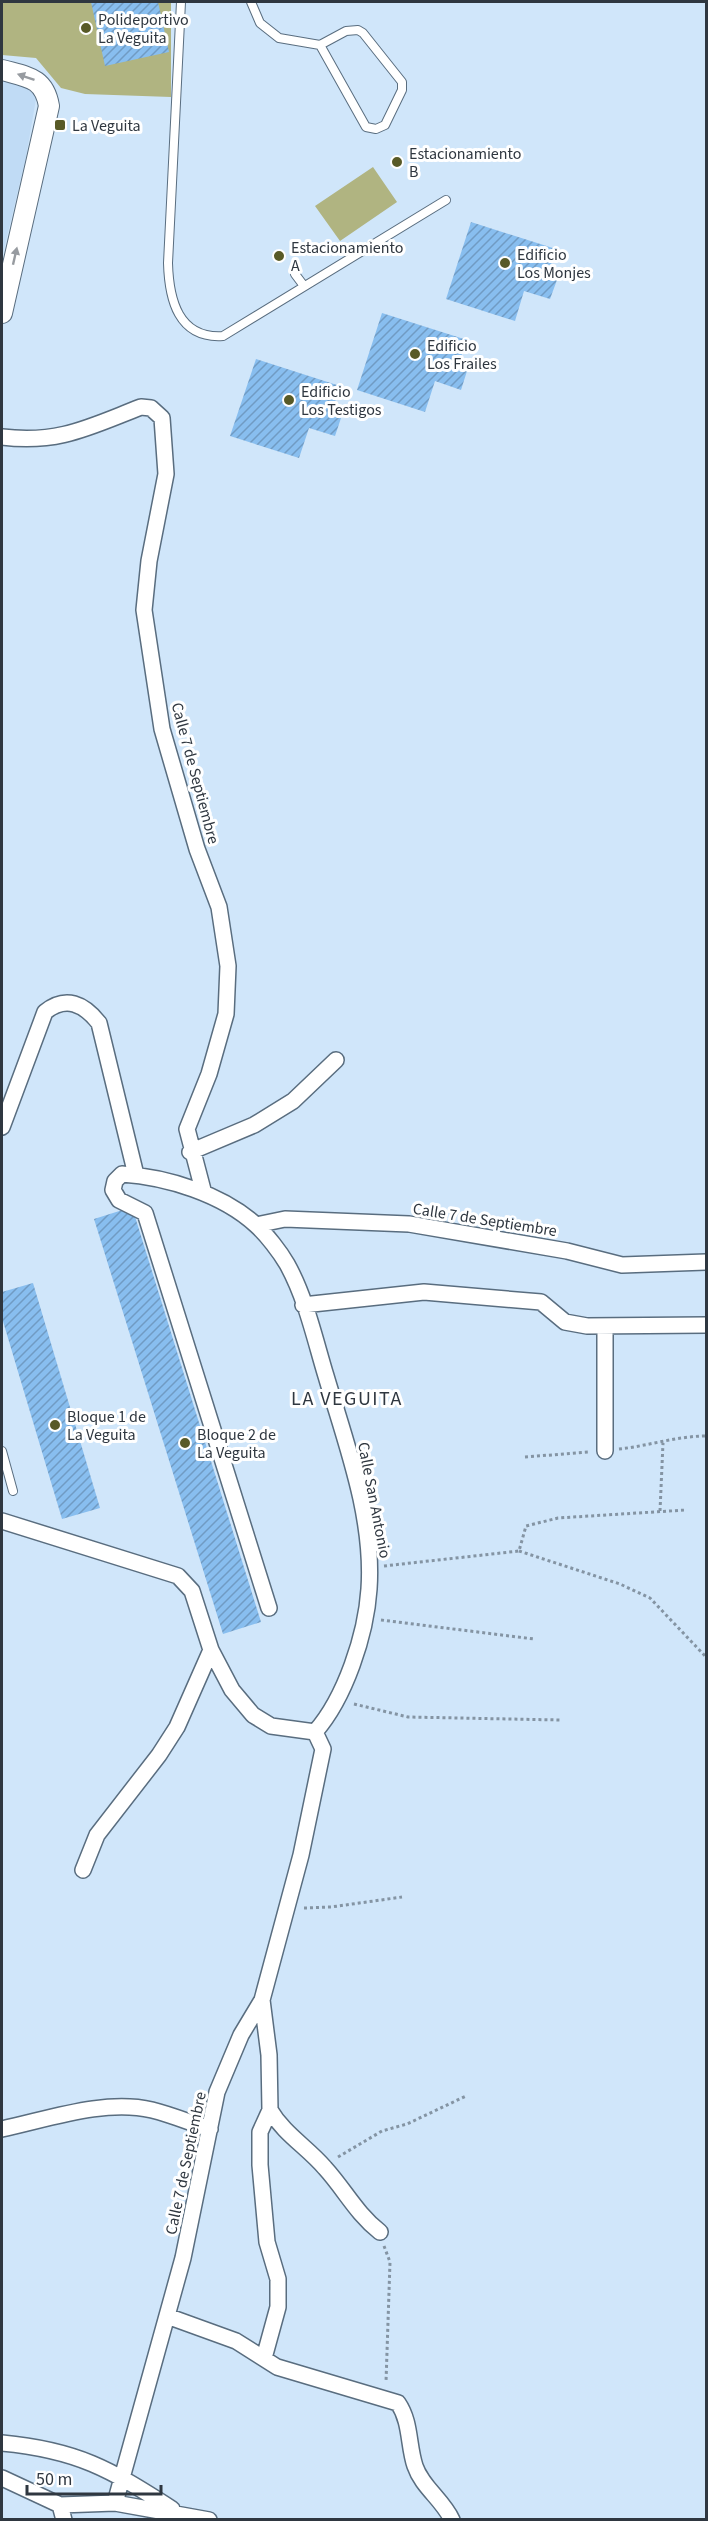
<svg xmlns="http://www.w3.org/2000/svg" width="708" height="2521" font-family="'Source Sans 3',sans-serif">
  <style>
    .built { fill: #c0dbf5 }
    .pitch { fill: #b0b481 }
    .building { fill: url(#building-hatch) }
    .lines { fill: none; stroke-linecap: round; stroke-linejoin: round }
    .service-casing { stroke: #596d7f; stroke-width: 10 }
    .minor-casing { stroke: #596d7f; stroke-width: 18 }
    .tertiary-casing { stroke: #596d7f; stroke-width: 22 }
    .path { stroke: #8494a3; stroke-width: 3; stroke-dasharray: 3 3; stroke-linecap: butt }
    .service { stroke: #fff; stroke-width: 8 }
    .minor { stroke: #fff; stroke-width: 15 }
    .tertiary { stroke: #fff; stroke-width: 20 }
    .oneway { fill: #979ba0 }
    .poi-dot { fill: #585a27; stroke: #fff; stroke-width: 2 }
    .labels { text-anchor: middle; stroke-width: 6; stroke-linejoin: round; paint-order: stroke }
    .poi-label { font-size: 16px; fill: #2f3740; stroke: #fff; text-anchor: start }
    .street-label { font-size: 16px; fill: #2f3740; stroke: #fff }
    .quarter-label { font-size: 20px; letter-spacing: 1.5px; fill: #2f3740; stroke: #fff }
  </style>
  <defs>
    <pattern id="building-hatch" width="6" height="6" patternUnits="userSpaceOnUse" patternTransform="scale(1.5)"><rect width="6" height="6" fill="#88beef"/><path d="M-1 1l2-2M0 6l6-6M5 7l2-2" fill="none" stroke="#709bc3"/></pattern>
  </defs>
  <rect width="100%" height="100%" fill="#d0e6fa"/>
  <!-- built -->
  <path class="built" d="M 2,79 L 32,89 L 36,99 L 26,157 L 2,258 Z"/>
  <!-- pitch -->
  <path class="pitch" d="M 2,2 L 171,2 L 171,97 L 85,94 L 61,88 L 36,58 L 2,55 Z
    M 373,167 L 397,202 L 340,241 L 315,206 Z"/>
  <!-- building -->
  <path class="building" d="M 91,2 L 158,2 L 169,52 L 105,66 Z
    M 471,222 L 556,249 L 547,277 L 557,280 L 550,299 L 524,291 L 515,321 L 446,299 Z
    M 382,313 L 467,340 L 457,368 L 467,371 L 461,390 L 435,381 L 425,412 L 357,390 Z
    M 256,359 L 340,386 L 331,415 L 341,418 L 335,436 L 309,428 L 299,458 L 230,436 Z
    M 132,1207 L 261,1622 L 223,1634 L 94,1219 Z
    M 33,1283 L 100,1508 L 62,1519 L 2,1318 L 2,1292 Z"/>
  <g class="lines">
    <!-- service casing -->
    <g class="service-casing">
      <path id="service" d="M 181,2 L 168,263 C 169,299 178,339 223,336 L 446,200
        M 251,2 L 260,23 L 279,38 L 320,45 L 346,31 L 358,30 L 363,33 L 402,82 L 402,90 L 385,125 L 376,129 L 366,127 L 320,45
        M 295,274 L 304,286
        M 2,1451 L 13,1491"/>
    </g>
    <!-- minor casing -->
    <g class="minor-casing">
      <path id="minor" d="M 2,437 C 59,444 89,427 141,407 L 151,408 L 162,418 L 166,474 L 149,561 L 144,610 L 162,729 L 197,849 L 219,907 L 228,966 L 226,1014 L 209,1074 L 187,1129 L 203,1190
        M 2,1127 L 45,1012 C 66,995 84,1004 99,1023 L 136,1175
        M 190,1152 L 254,1125 L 293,1101 L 336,1060
        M 256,1225 L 285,1219 L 409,1224 L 567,1251 L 622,1265 L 706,1262
        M 303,1305 L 424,1292 L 541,1302 L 565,1322 L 587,1326 L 706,1325
        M 605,1326 L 605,1451
        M 2,1521 L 178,1576 L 192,1591 L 211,1650 L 232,1690 L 253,1715 L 271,1726 L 315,1732
        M 269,1608 L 145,1213 L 119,1200 L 113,1190 L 115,1181 L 122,1174 C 167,1177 222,1194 256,1225 C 267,1235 280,1252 287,1264 C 306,1298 315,1340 326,1376 C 346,1444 374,1517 369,1589 C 366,1635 345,1698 315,1732
        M 83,1870 L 97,1835 L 159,1755 L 177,1727 L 211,1650
        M 262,2000 L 269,2055 L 270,2110 L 260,2132 L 260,2165 L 267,2242 L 278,2279 L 278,2307 L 264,2358
        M 270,2110 C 284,2134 307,2147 325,2168 C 345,2190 356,2213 380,2232
        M 2,2129 C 49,2119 104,2099 152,2110 C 172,2115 191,2123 210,2129
        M 167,2316 L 236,2341 L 277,2367 L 398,2403 C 411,2422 408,2445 415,2466 C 422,2487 443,2500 452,2520
        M 2,2443 C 77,2450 110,2469 172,2509
        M 2,2478 L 60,2505 L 115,2503 L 209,2520
        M 115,2503 L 183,2258 L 217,2092 L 241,2035 L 262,2000 L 301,1855 L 323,1749 L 315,1732
        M 60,2505 L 64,2520"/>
    </g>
    <!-- tertiary casing -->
    <g class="tertiary-casing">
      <path id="tertiary" d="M 2,70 C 27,77 44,77 49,106 L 2,313"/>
    </g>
    <!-- path -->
    <path class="path" d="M 619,1449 C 648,1446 677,1436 706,1436
      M 525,1457 L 589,1452
      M 660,1511 L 663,1443
      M 519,1551 L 620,1584 L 650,1598 L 706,1657
      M 384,1566 L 519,1551 L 526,1526 L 558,1518 L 686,1510
      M 381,1620 L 534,1639
      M 354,1704 L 408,1717 L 560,1720
      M 304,1908 L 331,1907 L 402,1897
      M 338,2157 L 382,2131 L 407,2124 L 466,2096
      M 384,2246 L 390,2262 L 386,2382"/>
    <!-- service -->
    <use href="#service" class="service"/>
    <!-- minor -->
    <use href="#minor" class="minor"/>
    <!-- tertiary -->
    <use href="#tertiary" class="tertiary"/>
  </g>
  <!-- one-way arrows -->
  <defs><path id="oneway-solid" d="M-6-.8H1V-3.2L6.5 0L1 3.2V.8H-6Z" transform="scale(1.5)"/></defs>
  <g class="oneway">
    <use href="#oneway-solid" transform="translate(26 77) rotate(-161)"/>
    <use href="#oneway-solid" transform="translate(15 256) rotate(-77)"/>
  </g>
  <!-- markers -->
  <g class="poi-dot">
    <circle cx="86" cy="28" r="6"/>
    <rect x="54" y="119" width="12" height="12" rx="3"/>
    <circle cx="397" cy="162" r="6"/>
    <circle cx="279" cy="256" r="6"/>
    <circle cx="505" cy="263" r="6"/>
    <circle cx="415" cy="354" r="6"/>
    <circle cx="289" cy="400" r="6"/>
    <circle cx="55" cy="1425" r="6"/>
    <circle cx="185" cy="1443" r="6"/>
  </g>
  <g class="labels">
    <!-- poi labels -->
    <g class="poi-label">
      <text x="98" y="25">Polideportivo<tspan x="98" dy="18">La Veguita</tspan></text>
      <text x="72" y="131">La Veguita</text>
      <text x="409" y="159">Estacionamiento<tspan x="409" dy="18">B</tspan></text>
      <text x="291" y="253">Estacionamiento<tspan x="291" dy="18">A</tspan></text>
      <text x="517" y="260">Edificio<tspan x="517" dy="18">Los Monjes</tspan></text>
      <text x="427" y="351">Edificio<tspan x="427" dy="18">Los Frailes</tspan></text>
      <text x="301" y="397">Edificio<tspan x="301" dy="18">Los Testigos</tspan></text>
      <text x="67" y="1422">Bloque 1 de<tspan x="67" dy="18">La Veguita</tspan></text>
      <text x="197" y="1440">Bloque 2 de<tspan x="197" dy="18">La Veguita</tspan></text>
    </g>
    <!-- street labels -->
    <g class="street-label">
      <text transform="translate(196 773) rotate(75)" y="6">Calle 7 de Septiembre</text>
      <text transform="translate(485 1219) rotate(9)" y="6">Calle 7 de Septiembre</text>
      <text transform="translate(375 1500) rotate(79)" y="6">Calle San Antonio</text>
      <text transform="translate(185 2163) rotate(-78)" y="6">Calle 7 de Septiembre</text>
    </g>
    <!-- quarter labels -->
    <g class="quarter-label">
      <text x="347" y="1405">LA VEGUITA</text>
    </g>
  </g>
  <!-- border -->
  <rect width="708" height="2521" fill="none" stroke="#2f3740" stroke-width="6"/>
  <!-- scale -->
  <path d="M27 2485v9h134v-9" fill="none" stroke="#2f3740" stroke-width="3"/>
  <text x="36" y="2485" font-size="18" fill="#2f3740" stroke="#ffffff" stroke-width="4.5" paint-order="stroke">50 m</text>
</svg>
